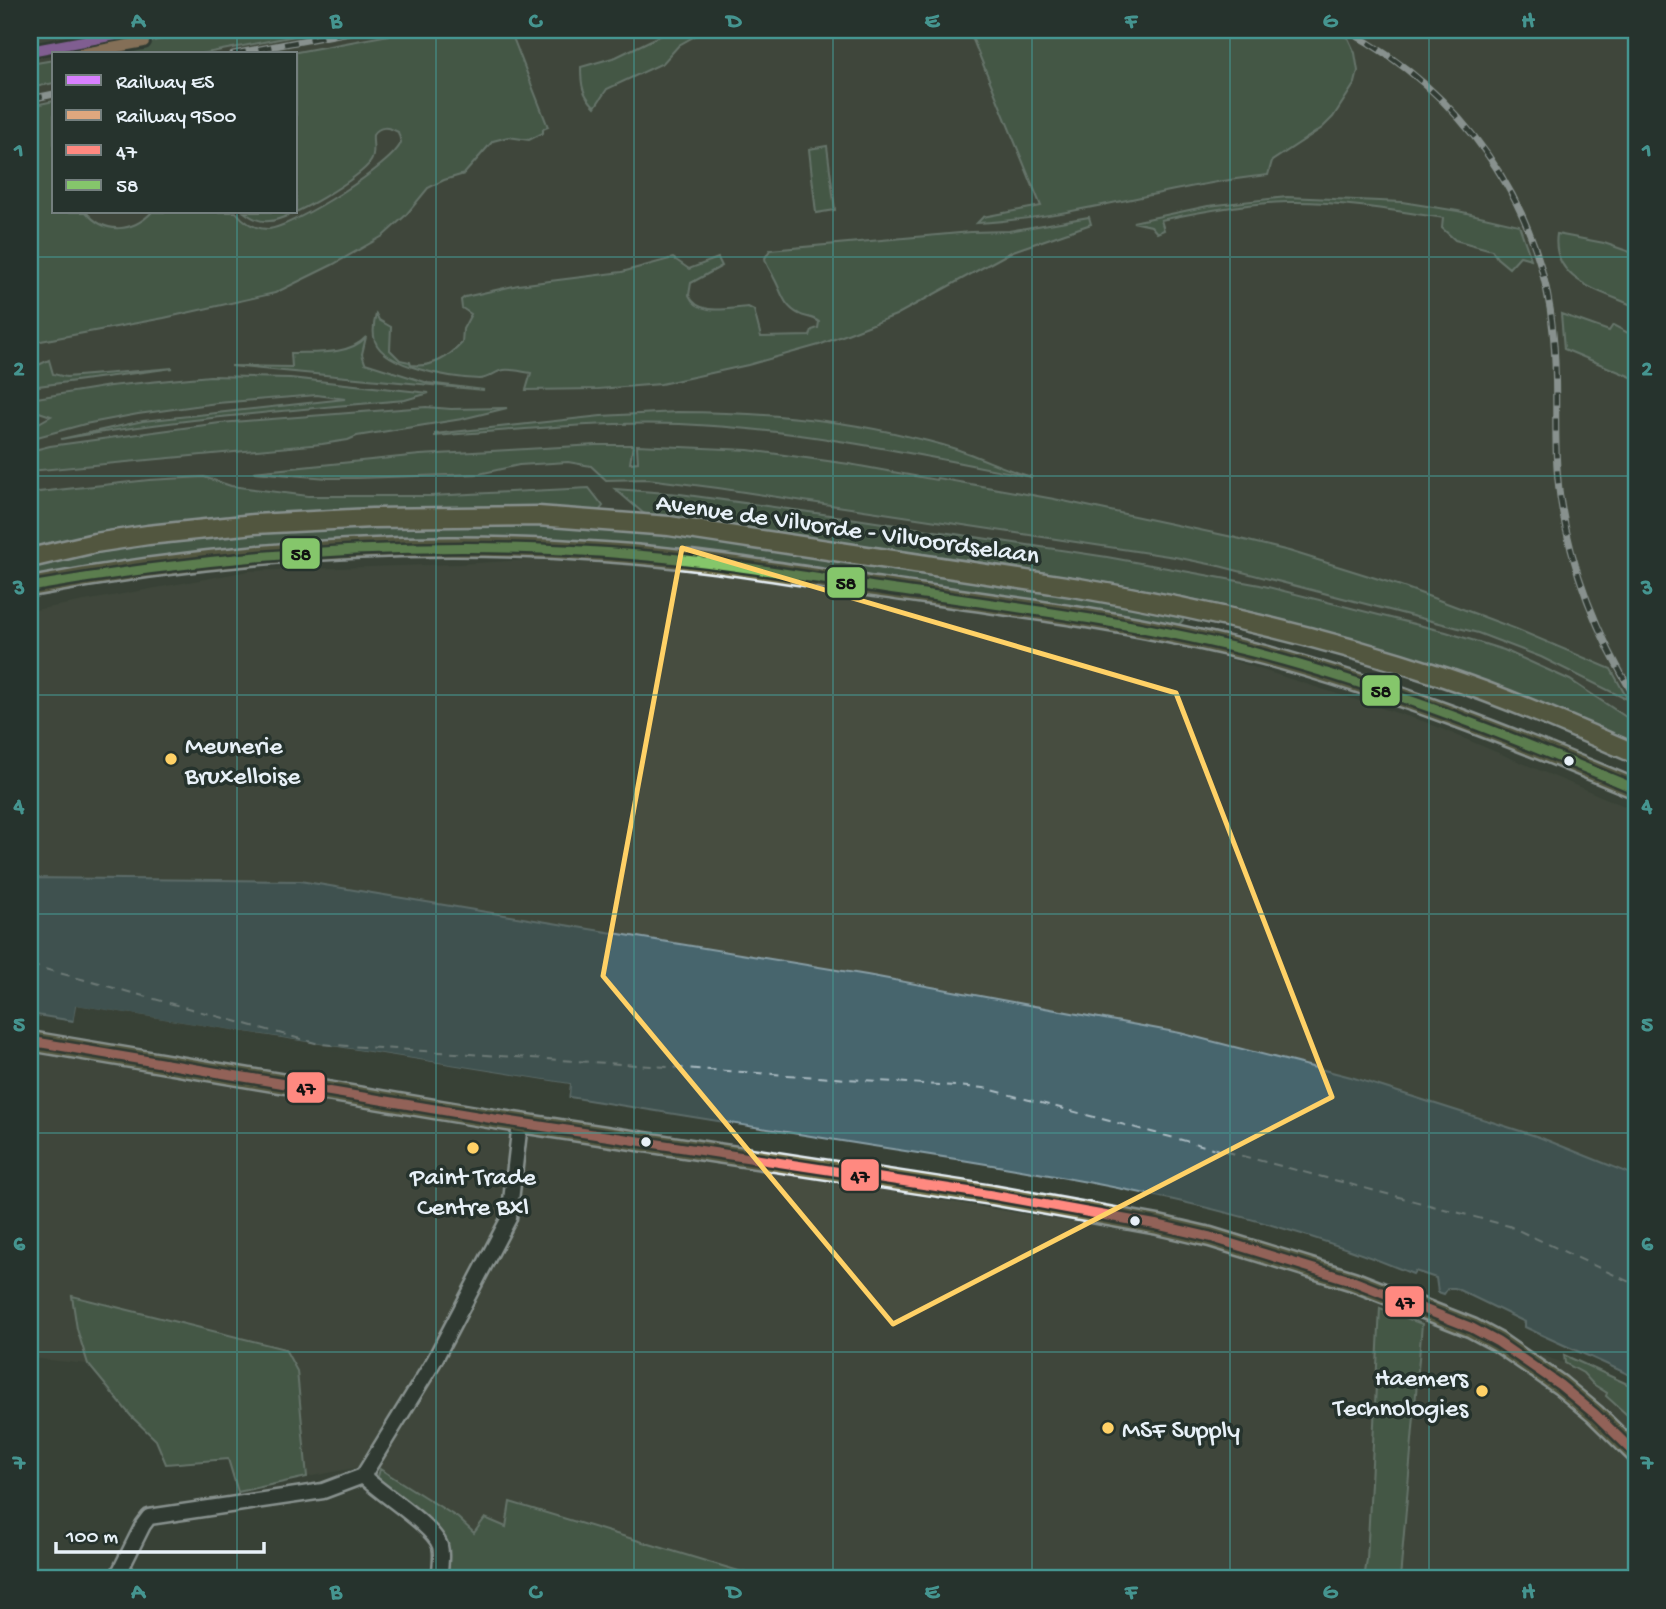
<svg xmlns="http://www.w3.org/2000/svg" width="1666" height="1609" font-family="'Gochi Hand',sans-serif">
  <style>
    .built { fill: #474e41; fill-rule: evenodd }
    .green { fill: #527159; stroke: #9db1a8; stroke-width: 2 }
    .water { fill: #47656d; stroke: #879da5; stroke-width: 2 }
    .pier { fill: #384136 }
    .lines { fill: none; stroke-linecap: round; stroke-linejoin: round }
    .ferry { stroke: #a8b9c0; stroke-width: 2; stroke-dasharray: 9 7; stroke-linecap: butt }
    .minor-casing { stroke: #e8f1f8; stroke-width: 19 }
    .major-casing { stroke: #e8f1f8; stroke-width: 23 }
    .minor { stroke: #26332d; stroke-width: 14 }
    .major { stroke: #726f4a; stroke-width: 18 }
    .rail-casing { stroke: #e8f1f8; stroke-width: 7 }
    .rail { stroke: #26332d; stroke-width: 4.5; stroke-dasharray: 13; stroke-linecap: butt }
    .bus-1-casing { stroke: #26332d; stroke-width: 14 }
    .bus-2-casing { stroke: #26332d; stroke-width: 14 }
    .bus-1 { stroke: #ff8980; stroke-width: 9 }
    .bus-2 { stroke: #85c66b; stroke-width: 9 }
    .rail-1-casing { stroke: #26332d; stroke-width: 16 }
    .rail-2-casing { stroke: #26332d; stroke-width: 16 }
    .rail-1 { stroke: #d880ff; stroke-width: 10 }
    .rail-2 { stroke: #dfa77e; stroke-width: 10 }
    .marked { fill: none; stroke: #ffd166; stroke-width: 5; stroke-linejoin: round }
    .grid { fill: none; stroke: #459590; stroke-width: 2; stroke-opacity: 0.55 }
    .poi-dot { fill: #ffd166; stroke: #26332d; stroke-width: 2.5 }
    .bus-dot { fill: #e8f1f8; stroke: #26332d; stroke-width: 2.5 }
    .labels { text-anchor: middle; stroke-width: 7; stroke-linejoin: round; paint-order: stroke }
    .street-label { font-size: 26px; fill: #e8f1f8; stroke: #26332d }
    .poi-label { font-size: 26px; fill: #e8f1f8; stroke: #26332d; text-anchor: start }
    .line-badge { stroke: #26332d; stroke-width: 2.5 }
    .pale-badge-label { font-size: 19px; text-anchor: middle; font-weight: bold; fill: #111 }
    .neatline { fill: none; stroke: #459590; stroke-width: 2.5 }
    .grid-label { font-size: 23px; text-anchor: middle; font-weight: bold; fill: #459590 }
  </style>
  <rect width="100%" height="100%" fill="#384136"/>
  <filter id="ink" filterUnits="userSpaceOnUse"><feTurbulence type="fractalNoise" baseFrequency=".0143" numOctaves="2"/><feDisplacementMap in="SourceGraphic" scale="14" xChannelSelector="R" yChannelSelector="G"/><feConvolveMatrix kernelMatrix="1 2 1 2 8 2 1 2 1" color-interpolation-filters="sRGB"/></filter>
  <g filter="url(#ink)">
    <!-- built -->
    <path class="built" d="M 30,30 L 1636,30 L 1636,746 L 1385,650 L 1223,605 L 1085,578 L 739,527 L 599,511 L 603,508 L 505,495 L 308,496 L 230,486 L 204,477 L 149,480 L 30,493 ZM 54,54 L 296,54 L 296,212 L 54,212 Z
      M 586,557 L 981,609 L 1209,653 L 1425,722 L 1636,811 L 1636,1176 L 1539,1137 L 1351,1077 L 1180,1033 L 867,975 L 300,881 L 30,877 L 30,611 L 249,571 L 459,564 Z
      M 30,1048 L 1199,1243 L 1304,1269 L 1381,1297 L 1367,1560 L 1364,1579 L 846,1579 L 814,1574 L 762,1578 L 511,1502 L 506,1527 L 474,1533 L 458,1518 L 380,1469 L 365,1466 L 307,1477 L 297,1371 L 73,1297 L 77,1329 L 88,1364 L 30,1358 Z
      M 1424,1313 L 1580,1369 L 1636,1395 L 1636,1579 L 1400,1579 Z"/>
    <!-- green -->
    <path class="green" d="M 211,30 L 326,30 L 201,54 L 83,54 Z
      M 416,30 L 510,30 L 548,127 L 543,129 L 543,133 L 529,140 L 508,137 L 493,141 L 464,174 L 444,180 L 428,188 L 406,215 L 383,236 L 332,265 L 275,293 L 164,318 L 30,343 L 30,106 L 54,101 L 54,212 L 86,212 C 105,235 133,232 152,212 L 236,212 C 244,222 255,229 268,229 C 292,228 396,163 401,142 L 398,132 C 388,127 380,125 373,135 C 372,143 376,153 371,161 C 361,178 288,221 269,221 C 259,222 252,218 244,212 L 296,212 L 296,54 L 286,54 Z
      M 672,30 L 711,30 L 704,31 L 679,45 L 663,63 L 607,89 L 595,107 C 582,94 581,85 581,67 L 616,57 Z
      M 969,30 L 1332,30 L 1348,38 L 1355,53 L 1358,71 L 1355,83 L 1333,117 L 1322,128 L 1272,161 L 1268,175 C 1170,185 1075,218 977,223 L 983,217 L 1041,206 Z
      M 54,60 L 54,83 L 30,88 L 30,64 Z
      M 827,146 L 835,210 L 816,213 L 809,149 Z
      M 1287,197 L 1402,202 L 1458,211 L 1519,225 L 1531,259 L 1520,256 L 1509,268 L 1497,258 L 1492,250 L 1455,240 L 1442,228 L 1443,218 C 1392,210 1340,201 1288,202 C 1246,203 1203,211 1161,220 L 1164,230 L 1157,233 L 1151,226 L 1133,222 L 1208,206 Z
      M 1089,217 L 1091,224 L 1013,251 L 896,315 L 819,345 L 748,365 L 661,384 L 598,389 L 526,390 L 531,373 C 523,372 512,369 504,370 C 495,371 489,379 479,379 C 454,378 385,368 375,341 C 372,332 374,322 376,314 L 379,320 L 391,327 L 390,350 L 400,360 L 410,362 L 411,365 C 432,368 448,358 462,343 L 463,329 L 471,314 L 462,308 L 461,300 L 465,297 L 518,285 L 622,272 L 673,258 L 689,269 L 718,258 L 722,266 L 691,283 L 689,295 C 698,317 729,308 748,307 L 754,310 L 761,337 L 810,336 L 812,330 L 818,328 L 819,322 C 813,316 806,318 799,314 C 783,306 782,292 774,278 C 771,270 766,266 765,258 L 770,250 L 971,232 L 1009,231 Z
      M 1557,234 L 1604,243 L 1636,254 L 1636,307 C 1602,291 1550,281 1557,234 Z
      M 1561,314 L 1609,331 L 1613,325 L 1636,337 L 1636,379 L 1564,349 Z
      M 366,337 L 362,354 L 365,363 L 428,383 L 484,390 L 231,366 L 292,367 L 291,353 C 314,352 349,356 366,337 Z
      M 49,360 L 53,374 L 66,377 L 173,368 L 30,387 L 30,369 Z
      M 210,376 L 290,378 L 429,393 L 405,400 C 290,410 175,419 61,439 L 143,421 L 345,399 L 317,395 L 217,403 L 138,414 L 85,424 L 30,439 L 30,428 L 51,416 L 30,409 L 30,399 L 110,386 Z
      M 426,407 L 451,409 L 507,408 L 462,419 L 357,436 L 348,440 L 322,444 L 30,471 L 30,451 L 50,446 L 220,423 Z
      M 677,412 C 756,412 834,418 911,437 C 929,441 949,446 967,453 C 989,461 1009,471 1032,477 C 916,454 799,429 680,424 C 598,421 517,430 435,436 L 435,434 L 601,416 Z
      M 596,445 L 633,445 L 630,463 L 638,462 L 637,445 L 748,450 L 849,464 L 936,480 L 937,478 L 1054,499 L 1228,536 L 1289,551 L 1401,586 L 1516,629 L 1611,669 L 1628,700 L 1541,657 L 1478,633 L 1219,566 L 1175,557 L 718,488 L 648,479 L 606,480 L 591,466 L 568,462 L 519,465 L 479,474 L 357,478 L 328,478 L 253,472 L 420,455 Z
      M 204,477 L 231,486 L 308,496 L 431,496 L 589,488 L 603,506 L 599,511 C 406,502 221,510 30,547 L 30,493 L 149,480 Z
      M 615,489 L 680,494 L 823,514 L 1107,557 L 1260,585 L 1446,632 L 1504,650 L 1570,680 L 1635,723 L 1636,746 C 1528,705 1420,659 1308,627 C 1195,595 1080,578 965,560 C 860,545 755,529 650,516 L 643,513 Z
      M 494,523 L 676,535 L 1045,588 L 1181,615 L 1183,620 L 1177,627 L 545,542 L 30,581 L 30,564 L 188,538 L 322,526 Z
      M 72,1296 L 285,1349 L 297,1371 L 307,1477 L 238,1492 L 228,1459 L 166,1464 L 156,1440 L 131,1416 L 88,1364 L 77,1329 Z
      M 1380,1308 L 1422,1324 L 1400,1579 L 1364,1579 L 1367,1560 Z
      M 1564,1355 L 1636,1388 L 1636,1423 L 1606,1396 L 1607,1393 L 1593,1384 L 1583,1373 L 1565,1363 Z
      M 380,1469 L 458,1518 L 474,1533 L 485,1518 L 506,1527 L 510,1502 L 762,1578 L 814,1574 L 846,1579 L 445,1579 L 444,1549 L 377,1480 Z"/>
    <!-- water -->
    <path class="water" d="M 30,878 L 300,881 L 867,975 L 1180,1033 L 1351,1077 L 1539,1137 L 1636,1176 L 1636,1378 C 1599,1360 1562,1345 1525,1327 L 1525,1322 L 1455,1288 L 1448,1288 L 1444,1294 L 1438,1292 L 1436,1278 L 1415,1271 L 1413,1274 C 1268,1214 1116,1185 962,1160 C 831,1139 699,1119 569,1097 L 570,1084 L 76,1006 L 74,1021 L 30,1014 Z"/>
    <!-- pier -->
    <path class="pier" d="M 76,1005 L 570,1084 L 568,1101 L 565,1098 L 567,1087 L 79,1009 L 77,1022 L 73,1024 Z"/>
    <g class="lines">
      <!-- ferry -->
      <path class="ferry" d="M 30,965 L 319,1044 L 984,1088 L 1509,1226 L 1636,1285"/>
      <!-- minor casing -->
      <g class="minor-casing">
        <path id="minor" d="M 363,1476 C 381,1494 434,1526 440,1546 C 443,1557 439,1569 440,1579
          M 116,1579 L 143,1525 L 149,1517 L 323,1491 L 363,1476 L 434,1361 L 509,1218 L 520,1123"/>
      </g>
      <!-- major casing -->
      <g class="major-casing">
        <path id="major" d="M 30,558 L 95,543 L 148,535 L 254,524 L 372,518 L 538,516 L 669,526 L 1079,588 C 1202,609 1325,637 1444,677 C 1510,699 1573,727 1636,754
          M 30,587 C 220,551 411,538 604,552 C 698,558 790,574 882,588 C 1010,606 1139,622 1264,655 C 1394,690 1512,737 1636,789
          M 30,1041 L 488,1118 L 992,1195 L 1158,1225 L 1210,1237 L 1353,1281 L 1472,1328 L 1498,1342 L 1560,1385 L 1595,1414 L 1636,1454"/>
      </g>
      <!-- minor -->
      <use href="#minor" class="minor"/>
      <!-- major -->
      <use href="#major" class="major"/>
      <!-- rail casing -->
      <g class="rail-casing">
        <path id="rail" d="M 1346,30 C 1461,91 1541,203 1553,332 C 1559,387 1552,442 1560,497 C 1571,569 1598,637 1636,699
          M 233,54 L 360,30
          M 30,99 L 54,94"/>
      </g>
      <!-- rail -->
      <use href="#rail" class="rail"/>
      <!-- bus-1 casing -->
      <g class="bus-1-casing">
        <path id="bus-1" d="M 30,1041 L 488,1118 L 992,1195 L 1158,1225 L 1210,1237 L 1353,1281 L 1472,1328 L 1498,1342 L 1560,1385 L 1595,1414 L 1636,1454"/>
      </g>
      <!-- bus-2 casing -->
      <g class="bus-2-casing">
        <path id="bus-2" d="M 30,587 C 231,552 433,537 637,555 C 720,562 801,576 882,588 C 1010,607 1139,622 1264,655 C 1392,689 1514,738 1636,789"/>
      </g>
      <!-- bus-1 -->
      <use href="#bus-1" class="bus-1"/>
      <!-- bus-2 -->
      <use href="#bus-2" class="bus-2"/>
      <!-- rail-1 casing -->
      <g class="rail-1-casing">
        <path id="rail-1" d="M 30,51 L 142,30"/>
      </g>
      <!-- rail-2 casing -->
      <g class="rail-2-casing">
        <path id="rail-2" d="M 79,54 L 144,42"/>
      </g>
      <!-- rail-1 -->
      <use href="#rail-1" class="rail-1"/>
      <!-- rail-2 -->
      <use href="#rail-2" class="rail-2"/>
    </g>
  </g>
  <!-- marked area -->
  <path d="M0 0H1666V1609H0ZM 682,548 L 1176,693 L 1332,1097 L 893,1324 L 603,976 Z" fill="#384136" fill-opacity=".55" fill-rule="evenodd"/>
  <path class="marked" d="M 682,548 L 1176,693 L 1332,1097 L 893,1324 L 603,976 Z"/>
  <!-- grid -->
  <path class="grid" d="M 237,30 L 237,54M 436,30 L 436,1579M 634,30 L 634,1579M 833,30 L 833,1579M 1032,30 L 1032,1579M 1230,30 L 1230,1579M 1429,30 L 1429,1579M 237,212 L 237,1579M 30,257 L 1636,257M 30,476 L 1636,476M 30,695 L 1636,695M 30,914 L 1636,914M 30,1133 L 1636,1133M 30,1352 L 1636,1352"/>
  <!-- markers -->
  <g class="poi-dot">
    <circle cx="171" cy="759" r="7"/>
    <circle cx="473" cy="1148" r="7"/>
    <circle cx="1482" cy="1391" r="7"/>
    <circle cx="1108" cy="1428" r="7"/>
  </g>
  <g class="bus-dot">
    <circle cx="1569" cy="761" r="6"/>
    <circle cx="646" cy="1142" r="6"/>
    <circle cx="1135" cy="1221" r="6"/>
  </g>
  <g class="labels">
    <!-- street labels -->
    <g class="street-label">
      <text transform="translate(848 527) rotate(8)" y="9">Avenue de Vilvorde - Vilvoordselaan</text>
    </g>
    <!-- poi labels -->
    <g class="poi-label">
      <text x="185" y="753">Meunerie<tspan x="185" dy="30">Bruxelloise</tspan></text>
      <text x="473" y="1184" text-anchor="middle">Paint Trade<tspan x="473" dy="30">Centre Bxl</tspan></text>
      <text x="1468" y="1385" text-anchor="end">Haemers<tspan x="1468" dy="30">Technologies</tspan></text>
      <text x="1122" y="1437">MSF Supply</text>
    </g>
  </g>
  <g class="line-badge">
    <rect x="281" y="537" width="40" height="33" rx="7" fill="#85c66b"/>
    <rect x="826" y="566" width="40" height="33" rx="7" fill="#85c66b"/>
    <rect x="1361" y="674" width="40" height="33" rx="7" fill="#85c66b"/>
    <rect x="286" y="1071" width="40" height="33" rx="7" fill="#ff8980"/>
    <rect x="840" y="1158" width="40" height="34" rx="7" fill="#ff8980"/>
    <rect x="1384" y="1285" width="41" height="33" rx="7" fill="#ff8980"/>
  </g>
  <g class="pale-badge-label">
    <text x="301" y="560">58</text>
    <text x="846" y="589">58</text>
    <text x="1381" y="697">58</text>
    <text x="306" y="1094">47</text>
    <text x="860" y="1182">47</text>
    <text x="1405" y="1308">47</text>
  </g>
  <!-- margin -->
  <rect width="1666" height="1609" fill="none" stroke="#26332d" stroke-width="77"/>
  <!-- legend -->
  <rect x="52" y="52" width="245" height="161" fill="#26332d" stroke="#747f7e" stroke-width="2"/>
  <rect x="66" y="75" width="35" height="10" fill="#d880ff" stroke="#747f7e" stroke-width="2"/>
  <text x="116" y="88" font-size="21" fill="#e8f1f8">Railway ES</text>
  <rect x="66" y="110" width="35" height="10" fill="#dfa77e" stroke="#747f7e" stroke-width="2"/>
  <text x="116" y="122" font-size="21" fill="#e8f1f8">Railway 9500</text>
  <rect x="66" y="145" width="35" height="10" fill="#ff8980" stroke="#747f7e" stroke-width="2"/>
  <text x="116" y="158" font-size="21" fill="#e8f1f8">47</text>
  <rect x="66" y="180" width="35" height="10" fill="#85c66b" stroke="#747f7e" stroke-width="2"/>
  <text x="116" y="192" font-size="21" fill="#e8f1f8">58</text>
  <!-- scale -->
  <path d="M56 1542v10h208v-10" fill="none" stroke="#e8f1f8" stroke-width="3.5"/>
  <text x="66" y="1542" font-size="21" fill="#e8f1f8" stroke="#26332d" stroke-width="5" paint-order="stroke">100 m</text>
  <rect x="38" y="38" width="1590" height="1532" class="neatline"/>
  <g class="grid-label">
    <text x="138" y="27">A</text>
    <text x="336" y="27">B</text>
    <text x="535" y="27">C</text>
    <text x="734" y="27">D</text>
    <text x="932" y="27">E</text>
    <text x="1131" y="27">F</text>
    <text x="1330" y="27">G</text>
    <text x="1528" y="27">H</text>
    <text x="19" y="156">1</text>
    <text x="1647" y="156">1</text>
    <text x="19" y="375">2</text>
    <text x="1647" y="375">2</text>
    <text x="19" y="594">3</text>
    <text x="1647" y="594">3</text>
    <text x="19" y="812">4</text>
    <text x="1647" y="812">4</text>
    <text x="19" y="1031">5</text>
    <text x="1647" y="1031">5</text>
    <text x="19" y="1250">6</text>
    <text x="1647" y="1250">6</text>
    <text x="19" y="1469">7</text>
    <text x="1647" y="1469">7</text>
    <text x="138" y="1598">A</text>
    <text x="336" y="1598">B</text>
    <text x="535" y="1598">C</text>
    <text x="734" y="1598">D</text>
    <text x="932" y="1598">E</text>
    <text x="1131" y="1598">F</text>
    <text x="1330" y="1598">G</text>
    <text x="1528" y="1598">H</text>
  </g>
</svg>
